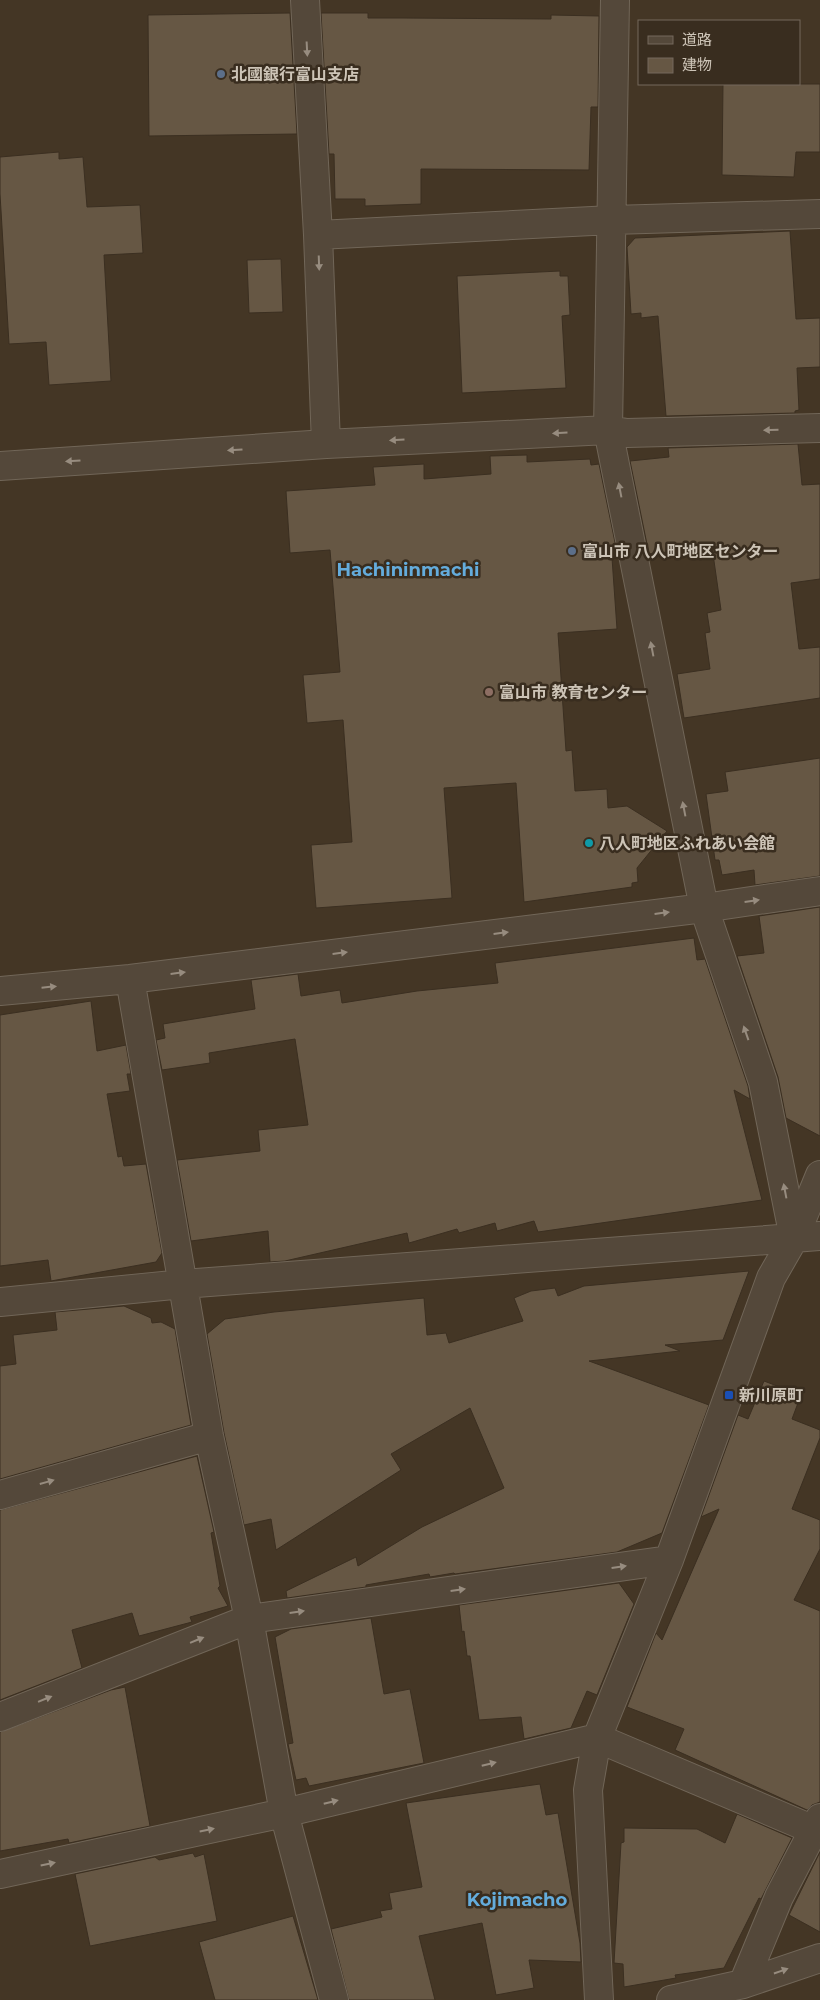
<svg xmlns="http://www.w3.org/2000/svg" width="820" height="2000" font-family="Montserrat,'Noto Sans JP',sans-serif">
  <style>
    .building { fill: #665744; stroke: #3b2f21 }
    .lines { fill: none; stroke-linecap: round; stroke-linejoin: round }
    .street-casing { stroke: #716658; stroke-width: 30 }
    .street { stroke: #54483a; stroke-width: 28 }
    .oneway { fill: #978c7f }
    .service-dot { fill: #5c6f8a; stroke: #392d1f; stroke-width: 2 }
    .education-dot { fill: #8d6e63; stroke: #392d1f; stroke-width: 2 }
    .culture-dot { fill: #0f9aa8; stroke: #392d1f; stroke-width: 2 }
    .transit-dot { fill: #1a4fb4; stroke: #392d1f; stroke-width: 2 }
    .labels { text-anchor: middle; stroke-width: 5; stroke-linejoin: round; paint-order: stroke }
    .poi-label { font-size: 16px; font-weight: bold; fill: #cdc4b7; stroke: #392d1f; text-anchor: start }
    .neighbourhood-label { font-size: 18px; font-weight: bold; fill: #64acdc; stroke: #392d1f }
  </style>
  <rect width="100%" height="100%" fill="#443625"/>
  <!-- building -->
  <path class="building" d="M 290,13 L 297,134 L 149,136 L 148,15 Z
    M 321,13 L 368,13 L 368,18 L 402,18 L 551,19 L 551,15 L 599,16 L 598,107 L 591,107 L 589,170 L 421,169 L 421,204 L 365,206 L 365,199 L 335,199 L 334,154 L 329,154 Z
    M 723,84 L 820,84 L 820,152 L 796,152 L 794,177 L 722,175 Z
    M 59,152 L 59,159 L 83,157 L 87,207 L 140,205 L 143,253 L 104,255 L 111,381 L 49,385 L 46,342 L 9,344 L 0,194 L 0,157 Z
    M 790,231 L 796,319 L 820,318 L 820,367 L 797,368 L 799,410 L 795,411 L 795,413 L 666,416 L 658,316 L 641,318 L 641,313 L 631,314 L 627,247 L 635,238 Z
    M 281,259 L 283,312 L 249,313 L 247,260 Z
    M 560,271 L 560,276 L 568,276 L 570,315 L 562,316 L 566,388 L 462,393 L 457,276 Z
    M 798,444 L 802,485 L 820,484 L 820,579 L 791,583 L 799,649 L 820,647 L 820,698 L 684,718 L 677,674 L 710,669 L 705,633 L 710,632 L 707,613 L 721,610 L 712,547 L 649,554 L 630,461 L 669,457 L 668,448 Z
    M 527,455 L 527,462 L 590,459 L 591,465 L 599,464 L 618,557 L 612,558 L 617,629 L 558,633 L 566,751 L 572,750 L 575,791 L 607,789 L 608,808 L 627,806 L 667,831 L 637,868 L 638,882 L 632,883 L 632,887 L 524,902 L 516,783 L 444,788 L 452,898 L 316,908 L 311,845 L 352,842 L 343,720 L 307,723 L 303,675 L 340,672 L 330,550 L 290,553 L 286,491 L 375,485 L 373,467 L 424,464 L 424,479 L 491,474 L 490,456 Z
    M 820,758 L 820,876 L 755,885 L 754,870 L 722,875 L 719,860 L 715,860 L 706,794 L 728,791 L 725,772 Z
    M 820,907 L 820,1136 L 786,1118 L 778,1077 L 737,956 L 764,953 L 759,916 Z
    M 694,938 L 697,960 L 705,959 L 748,1086 L 750,1099 L 734,1090 L 762,1200 L 538,1232 L 534,1221 L 497,1231 L 495,1223 L 459,1233 L 457,1229 L 409,1243 L 407,1233 L 285,1261 L 270,1262 L 268,1231 L 191,1241 L 177,1160 L 260,1151 L 258,1130 L 308,1125 L 295,1039 L 209,1053 L 210,1063 L 162,1070 L 156,1040 L 165,1038 L 163,1024 L 255,1009 L 251,980 L 298,974 L 301,996 L 340,990 L 342,1003 L 417,991 L 498,983 L 495,963 Z
    M 91,1001 L 97,1051 L 126,1045 L 131,1074 L 127,1074 L 130,1091 L 107,1094 L 118,1157 L 122,1156 L 124,1166 L 146,1164 L 162,1253 L 156,1262 L 51,1281 L 48,1260 L 0,1266 L 0,1015 Z
    M 749,1271 L 723,1340 L 665,1345 L 680,1351 L 589,1361 L 709,1405 L 662,1533 L 617,1552 L 455,1574 L 454,1573 L 430,1577 L 429,1574 L 366,1585 L 366,1587 L 287,1598 L 286,1591 L 356,1557 L 358,1566 L 422,1527 L 504,1488 L 470,1408 L 391,1454 L 401,1470 L 276,1550 L 271,1519 L 244,1525 L 224,1433 L 207,1334 L 225,1319 L 274,1312 L 424,1298 L 427,1335 L 446,1333 L 449,1343 L 523,1321 L 514,1298 L 531,1291 L 555,1288 L 558,1296 L 584,1286 Z
    M 124,1306 L 151,1318 L 152,1323 L 161,1322 L 175,1329 L 191,1425 L 0,1479 L 0,1366 L 16,1364 L 13,1335 L 57,1330 L 55,1312 Z
    M 764,1381 L 801,1395 L 792,1419 L 820,1430 L 820,1438 L 792,1509 L 820,1520 L 820,1549 L 794,1600 L 820,1611 L 820,1802 L 812,1805 L 807,1810 L 675,1750 L 684,1729 L 627,1707 L 656,1633 L 662,1640 L 719,1509 L 701,1517 L 738,1415 L 748,1419 Z
    M 197,1456 L 214,1532 L 211,1533 L 220,1586 L 218,1588 L 228,1606 L 190,1617 L 192,1622 L 139,1636 L 132,1613 L 72,1630 L 82,1668 L 0,1700 L 0,1510 Z
    M 619,1583 L 634,1604 L 597,1695 L 587,1691 L 571,1728 L 524,1739 L 521,1717 L 479,1720 L 470,1656 L 467,1656 L 464,1631 L 462,1632 L 459,1605 Z
    M 371,1618 L 384,1694 L 410,1689 L 424,1763 L 309,1786 L 306,1778 L 296,1780 L 288,1744 L 293,1743 L 275,1637 L 291,1629 Z
    M 125,1687 L 150,1826 L 69,1843 L 68,1839 L 0,1851 L 0,1732 L 111,1690 Z
    M 540,1784 L 546,1815 L 558,1813 L 580,1943 L 581,1962 L 529,1960 L 534,1988 L 496,1995 L 482,1923 L 419,1936 L 435,2000 L 349,2000 L 331,1929 L 382,1917 L 380,1911 L 392,1909 L 389,1893 L 422,1887 L 406,1803 Z
    M 737,1814 L 792,1838 L 761,1899 L 759,1898 L 724,1968 L 675,1975 L 676,1978 L 624,1987 L 623,1964 L 614,1963 L 621,1843 L 624,1842 L 624,1828 L 697,1829 L 725,1843 Z
    M 820,1852 L 820,1932 L 789,1915 Z
    M 193,1853 L 195,1857 L 204,1854 L 217,1921 L 90,1946 L 75,1874 L 155,1857 L 159,1860 Z
    M 293,1916 L 318,2000 L 215,2000 L 199,1942 Z"/>
  <g class="lines">
    <!-- street casing -->
    <g class="street-casing">
      <path id="street" d="M 305,0 L 318,235 L 326,444
        M 615,0 L 608,430 L 704,908 L 763,1082 L 794,1238
        M 318,235 L 612,220 L 820,214
        M 0,466 L 326,444 L 608,430 L 627,433 L 820,428
        M 130,979 L 209,1436 L 249,1619 L 284,1813 L 334,2000
        M 0,991 L 130,979 L 704,908 L 820,891
        M 0,1302 L 183,1284 L 820,1236
        M 0,1495 L 209,1436
        M 0,1717 L 249,1619 L 669,1560
        M 0,1874 L 284,1813 L 597,1738 L 814,1830
        M 743,1984 L 779,1897 L 820,1818
        M 599,2000 L 588,1790 L 597,1738 L 669,1560 L 771,1278 L 794,1238 L 820,1175
        M 671,2000 L 743,1984 L 820,1958"/>
    </g>
    <!-- street -->
    <use href="#street" class="street"/>
  </g>
  <!-- one-way arrows -->
  <defs><path id="oneway-solid" d="M-6-.8H1V-3.2L6.5 0L1 3.2V.8H-6Z" transform="scale(1.25)"/></defs>
  <g class="oneway">
    <use href="#oneway-solid" transform="translate(307 49) rotate(87)"/>
    <use href="#oneway-solid" transform="translate(319 263) rotate(88)"/>
    <use href="#oneway-solid" transform="translate(771 430) rotate(178)"/>
    <use href="#oneway-solid" transform="translate(560 433) rotate(177)"/>
    <use href="#oneway-solid" transform="translate(397 440) rotate(177)"/>
    <use href="#oneway-solid" transform="translate(235 450) rotate(176)"/>
    <use href="#oneway-solid" transform="translate(73 461) rotate(176)"/>
    <use href="#oneway-solid" transform="translate(620 490) rotate(-101)"/>
    <use href="#oneway-solid" transform="translate(652 649) rotate(-101)"/>
    <use href="#oneway-solid" transform="translate(684 809) rotate(-101)"/>
    <use href="#oneway-solid" transform="translate(752 901) rotate(-8)"/>
    <use href="#oneway-solid" transform="translate(662 913) rotate(-7)"/>
    <use href="#oneway-solid" transform="translate(501 933) rotate(-7)"/>
    <use href="#oneway-solid" transform="translate(340 953) rotate(-7)"/>
    <use href="#oneway-solid" transform="translate(178 973) rotate(-7)"/>
    <use href="#oneway-solid" transform="translate(49 987) rotate(-6)"/>
    <use href="#oneway-solid" transform="translate(746 1033) rotate(-109)"/>
    <use href="#oneway-solid" transform="translate(785 1191) rotate(-101)"/>
    <use href="#oneway-solid" transform="translate(47 1482) rotate(-16)"/>
    <use href="#oneway-solid" transform="translate(619 1567) rotate(-8)"/>
    <use href="#oneway-solid" transform="translate(458 1590) rotate(-8)"/>
    <use href="#oneway-solid" transform="translate(297 1612) rotate(-8)"/>
    <use href="#oneway-solid" transform="translate(197 1640) rotate(-22)"/>
    <use href="#oneway-solid" transform="translate(45 1699) rotate(-22)"/>
    <use href="#oneway-solid" transform="translate(489 1764) rotate(-14)"/>
    <use href="#oneway-solid" transform="translate(331 1802) rotate(-14)"/>
    <use href="#oneway-solid" transform="translate(207 1830) rotate(-12)"/>
    <use href="#oneway-solid" transform="translate(48 1864) rotate(-12)"/>
    <use href="#oneway-solid" transform="translate(781 1971) rotate(-19)"/>
  </g>
  <!-- markers -->
  <g class="service-dot">
    <circle cx="221" cy="74" r="5"/>
    <circle cx="572" cy="551" r="5"/>
  </g>
  <circle class="education-dot" cx="489" cy="692" r="5"/>
  <circle class="culture-dot" cx="589" cy="843" r="5"/>
  <rect class="transit-dot" x="724" y="1390" width="10" height="10" rx="2.5"/>
  <g class="labels">
    <!-- poi labels -->
    <g class="poi-label">
      <text x="231" y="80">北國銀行富山支店</text>
      <text x="582" y="557">富山市 八人町地区センター</text>
      <text x="499" y="698">富山市 教育センター</text>
      <text x="599" y="849">八人町地区ふれあい会館</text>
      <text x="739" y="1401">新川原町</text>
    </g>
    <!-- neighbourhood labels -->
    <g class="neighbourhood-label">
      <text x="408" y="576">Hachininmachi</text>
      <text x="517" y="1906">Kojimacho</text>
    </g>
  </g>
  <!-- legend -->
  <rect x="638" y="20" width="162" height="65" fill="#392d1f" stroke="#74695c"/>
  <rect x="648" y="36" width="25" height="8" fill="#54483a" stroke="#74695c"/>
  <text x="682" y="45" font-size="15" fill="#cdc4b7">道路</text>
  <rect x="648" y="58" width="25" height="15" fill="#665744" stroke="#74695c"/>
  <text x="682" y="70" font-size="15" fill="#cdc4b7">建物</text>
</svg>
